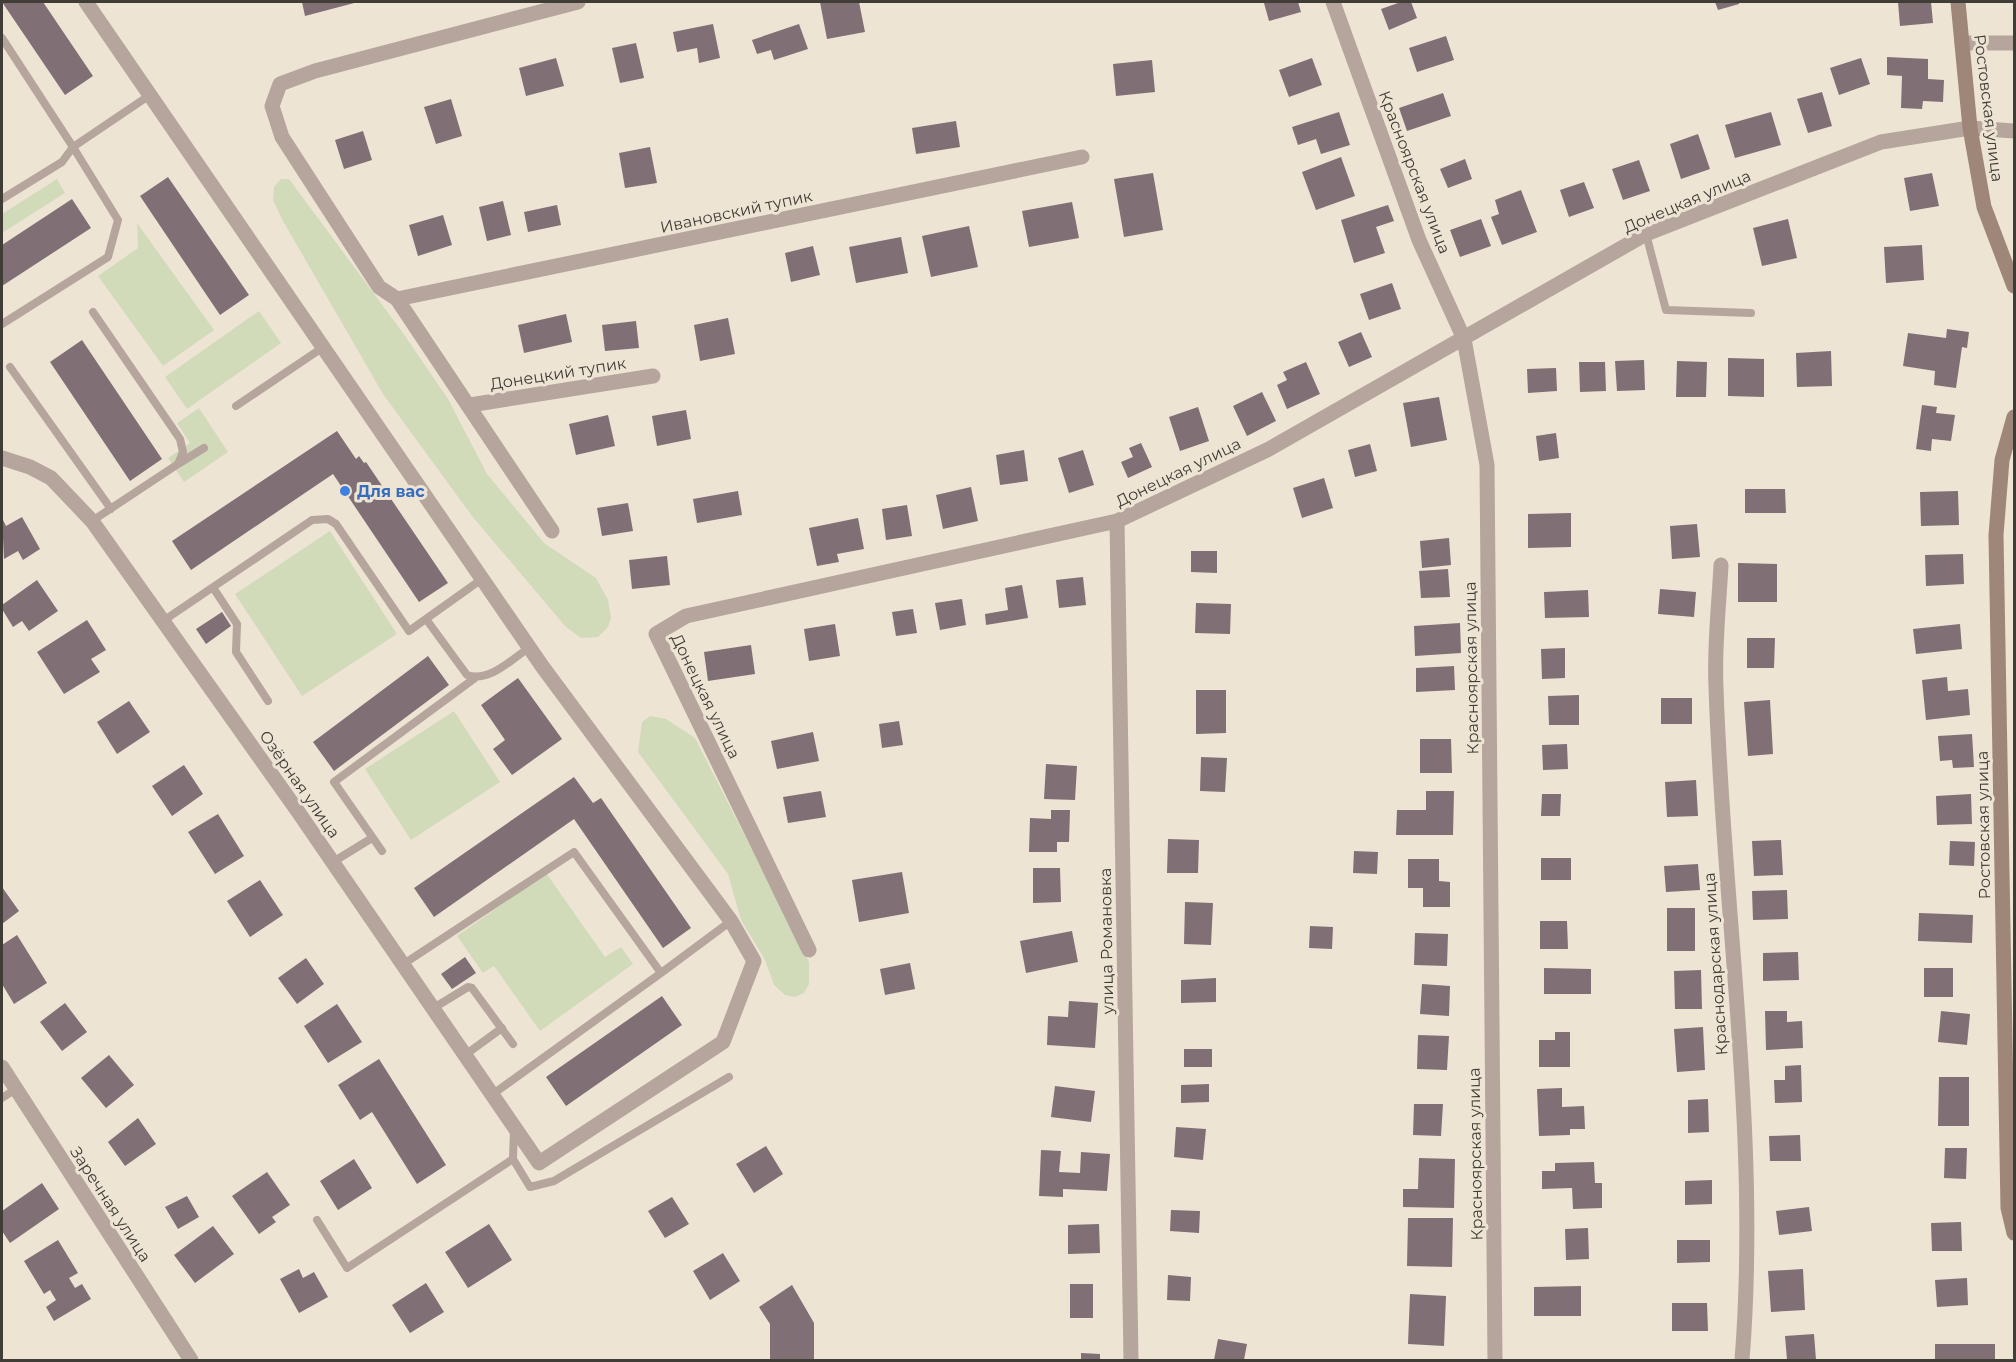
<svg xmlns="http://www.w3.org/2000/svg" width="2016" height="1362" font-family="Montserrat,sans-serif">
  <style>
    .green { fill: #d1dbba }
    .building { fill: #806f75 }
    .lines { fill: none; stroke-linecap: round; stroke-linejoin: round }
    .lane { stroke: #b5a59c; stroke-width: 8 }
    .street { stroke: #b5a59c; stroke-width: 15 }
    .secondary { stroke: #9e8679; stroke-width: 15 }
    .shop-dot { fill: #3f7fe0; stroke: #ede4d4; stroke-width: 2 }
    .labels { text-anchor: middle; stroke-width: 6; stroke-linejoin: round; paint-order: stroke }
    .street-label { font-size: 16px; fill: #403c36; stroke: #ede4d4 }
    .shop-label { font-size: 16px; font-weight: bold; fill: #366cbe; stroke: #ede4d4; text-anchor: start }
  </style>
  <rect width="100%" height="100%" fill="#ede4d4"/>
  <!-- green -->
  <path class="green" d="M 57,179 L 65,193 L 2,233 L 2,214 Z
    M 281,179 L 289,179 L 403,333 L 448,399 L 487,474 L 544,543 L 596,578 L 608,600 L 611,618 L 608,627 L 598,637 L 581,638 L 565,626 L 472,516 L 383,394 L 283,221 L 273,200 L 274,187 Z
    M 137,223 L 214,330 L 163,366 L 98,276 L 138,248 Z
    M 259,311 L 281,343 L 187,409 L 165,377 Z
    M 199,408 L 228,452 L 184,482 L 168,458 L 190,443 L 177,423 Z
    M 330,531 L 397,634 L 302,696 L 235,594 Z
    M 454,711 L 500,782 L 411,840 L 365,769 Z
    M 650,716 L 666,719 L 695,738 L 809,962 L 809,984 L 804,993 L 795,997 L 785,995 L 774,985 L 765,960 L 741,920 L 728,874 L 638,752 L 642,722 Z
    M 546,873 L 605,957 L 621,947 L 633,964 L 540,1031 L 494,966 L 483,973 L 457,936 Z"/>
  <!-- building -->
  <path class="building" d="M 2,2 L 43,2 L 93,76 L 65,95 Z
    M 302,2 L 358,2 L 305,16 Z
    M 820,2 L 859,2 L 865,32 L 827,39 Z
    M 1270,2 L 1298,2 L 1301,12 L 1269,21 L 1264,3 Z
    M 1401,2 L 1411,2 L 1417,18 L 1389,30 L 1381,9 Z
    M 1715,2 L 1739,2 L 1739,4 L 1718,10 Z
    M 1898,2 L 1931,2 L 1933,23 L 1900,26 Z
    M 713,24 L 720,58 L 699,63 L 697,48 L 677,52 L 673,32 Z
    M 799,24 L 808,49 L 774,60 L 771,50 L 757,54 L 752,40 Z
    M 1446,36 L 1454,60 L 1417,72 L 1409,48 Z
    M 636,43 L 644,78 L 620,83 L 612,48 Z
    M 1887,57 L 1928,59 L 1928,79 L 1944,80 L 1943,102 L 1923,101 L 1922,109 L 1901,108 L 1902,76 L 1887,75 Z
    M 556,58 L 564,86 L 526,96 L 519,68 Z
    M 1312,58 L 1322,85 L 1289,97 L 1279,70 Z
    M 1861,58 L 1870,84 L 1839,95 L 1830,68 Z
    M 1152,60 L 1155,92 L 1116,96 L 1113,64 Z
    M 1822,92 L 1832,126 L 1808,133 L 1797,99 Z
    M 1443,93 L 1451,116 L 1407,131 L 1399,108 Z
    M 451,99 L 462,136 L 436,144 L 424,107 Z
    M 1339,112 L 1350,145 L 1321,154 L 1316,139 L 1298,145 L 1292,127 Z
    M 1771,112 L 1781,145 L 1735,158 L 1725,125 Z
    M 956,121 L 960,147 L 916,154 L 912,128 Z
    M 363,131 L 372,160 L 344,169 L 335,140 Z
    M 1698,134 L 1710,169 L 1681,179 L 1670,144 Z
    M 650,147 L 657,183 L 625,188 L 619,153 Z
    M 1341,157 L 1355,196 L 1316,210 L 1302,172 Z
    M 1465,159 L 1472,179 L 1448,188 L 1440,169 Z
    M 1639,160 L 1650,191 L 1623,200 L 1612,169 Z
    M 1153,173 L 1163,230 L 1124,237 L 1114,179 Z
    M 1932,173 L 1939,206 L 1910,211 L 1904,178 Z
    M 168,177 L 249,295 L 220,315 L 140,196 Z
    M 1584,182 L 1594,208 L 1569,217 L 1560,190 Z
    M 1521,190 L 1537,232 L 1502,245 L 1491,217 L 1499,214 L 1495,200 Z
    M 72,199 L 91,228 L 2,286 L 2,245 Z
    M 503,201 L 511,235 L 487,241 L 479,207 Z
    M 1072,202 L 1079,238 L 1029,247 L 1022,211 Z
    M 557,205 L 561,225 L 528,232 L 524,212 Z
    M 1388,205 L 1394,221 L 1376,227 L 1385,253 L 1354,263 L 1341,220 Z
    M 443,215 L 452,245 L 418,256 L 409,225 Z
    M 1481,219 L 1491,246 L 1460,257 L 1450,230 Z
    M 1788,219 L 1797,258 L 1762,266 L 1753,228 Z
    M 969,226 L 978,267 L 931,277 L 922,236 Z
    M 901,237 L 908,273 L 856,283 L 849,247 Z
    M 1922,245 L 1924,280 L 1886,283 L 1884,247 Z
    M 813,246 L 820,275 L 791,282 L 785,253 Z
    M 1392,283 L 1401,309 L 1369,320 L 1360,294 Z
    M 566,314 L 572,342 L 524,353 L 518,325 Z
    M 728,318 L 735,354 L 700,361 L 694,325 Z
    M 636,321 L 639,348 L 605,351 L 602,325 Z
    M 1947,329 L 1969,332 L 1967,348 L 1962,347 L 1956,388 L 1934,385 L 1935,371 L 1903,366 L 1908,333 L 1946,338 Z
    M 1361,332 L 1372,357 L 1349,367 L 1338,342 Z
    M 82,340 L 162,459 L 130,481 L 50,362 Z
    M 1831,351 L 1832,386 L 1797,387 L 1796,353 Z
    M 1728,358 L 1764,359 L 1764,397 L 1728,396 Z
    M 1644,360 L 1645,390 L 1617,391 L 1615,361 Z
    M 1677,361 L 1707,362 L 1706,397 L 1676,397 Z
    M 1306,362 L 1320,394 L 1287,409 L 1277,385 L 1287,380 L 1283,372 Z
    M 1579,362 L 1605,362 L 1606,391 L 1580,392 Z
    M 1556,368 L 1557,391 L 1528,393 L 1527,369 Z
    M 1262,392 L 1276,421 L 1247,436 L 1233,406 Z
    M 1439,397 L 1447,440 L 1411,447 L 1403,403 Z
    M 1922,405 L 1937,407 L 1936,413 L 1955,415 L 1951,441 L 1932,439 L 1931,451 L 1916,449 Z
    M 1198,407 L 1209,441 L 1180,451 L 1169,417 Z
    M 686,410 L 691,439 L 657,446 L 652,416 Z
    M 608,415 L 615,446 L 576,455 L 569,424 Z
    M 337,431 L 356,459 L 359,456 L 364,463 L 366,462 L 448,583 L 419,602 L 333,474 L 191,570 L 172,541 Z
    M 1556,433 L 1559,458 L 1539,461 L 1536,436 Z
    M 1141,443 L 1152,467 L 1128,478 L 1121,462 L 1133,457 L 1129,448 Z
    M 1370,444 L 1377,471 L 1355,477 L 1348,450 Z
    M 1024,450 L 1028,481 L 1000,485 L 996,455 Z
    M 1083,450 L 1094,485 L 1069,493 L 1058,458 Z
    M 1324,478 L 1333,508 L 1302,518 L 1293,488 Z
    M 971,487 L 978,521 L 943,529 L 936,495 Z
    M 1745,489 L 1785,489 L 1786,513 L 1745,513 Z
    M 738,491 L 742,515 L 697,523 L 693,499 Z
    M 1958,491 L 1959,525 L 1921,526 L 1920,492 Z
    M 628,503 L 633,531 L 602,536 L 597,508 Z
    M 907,505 L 912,536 L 886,540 L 882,509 Z
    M 1571,513 L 1571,547 L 1528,548 L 1528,514 Z
    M 22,517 L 40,549 L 23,560 L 18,551 L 4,559 L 2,518 L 6,526 Z
    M 858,518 L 864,549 L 837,554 L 839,562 L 817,566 L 809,528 Z
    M 1697,524 L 1700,557 L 1672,559 L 1670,526 Z
    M 1449,538 L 1451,565 L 1422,568 L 1420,541 Z
    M 1191,551 L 1217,551 L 1217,573 L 1191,572 Z
    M 1963,554 L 1964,584 L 1926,586 L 1925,555 Z
    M 667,556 L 670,585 L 632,589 L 629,560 Z
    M 1738,563 L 1777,564 L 1777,602 L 1738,602 Z
    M 1448,569 L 1450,597 L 1421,598 L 1419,571 Z
    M 1083,577 L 1086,605 L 1059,608 L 1056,580 Z
    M 37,580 L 58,611 L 29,631 L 22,621 L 13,627 L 2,609 L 2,605 Z
    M 1022,585 L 1028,618 L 986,625 L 985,614 L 1008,610 L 1005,588 Z
    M 1660,589 L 1696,592 L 1694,617 L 1658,614 Z
    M 1588,590 L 1589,617 L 1545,618 L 1544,592 Z
    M 962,599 L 966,625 L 940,630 L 935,603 Z
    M 1196,603 L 1231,604 L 1230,634 L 1195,633 Z
    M 913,609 L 917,633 L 896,636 L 892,612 Z
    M 222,612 L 231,626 L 206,644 L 196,629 Z
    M 87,620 L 106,650 L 91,659 L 100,672 L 64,694 L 37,652 Z
    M 1460,623 L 1461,653 L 1415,656 L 1414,626 Z
    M 835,624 L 840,656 L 809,661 L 804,629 Z
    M 1960,624 L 1962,649 L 1916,654 L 1913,629 Z
    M 1747,638 L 1775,638 L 1774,668 L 1747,668 Z
    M 751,645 L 755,674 L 708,681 L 704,652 Z
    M 1565,648 L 1565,678 L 1542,679 L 1541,649 Z
    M 428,656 L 449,685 L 334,771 L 313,742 Z
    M 1454,666 L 1455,690 L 1416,692 L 1416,668 Z
    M 1947,677 L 1948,691 L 1968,689 L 1970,715 L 1926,720 L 1922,680 Z
    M 518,678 L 562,739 L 512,775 L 493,749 L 505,740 L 481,705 Z
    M 1196,690 L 1226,690 L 1226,733 L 1196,734 Z
    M 1579,695 L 1579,725 L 1549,725 L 1548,696 Z
    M 1661,698 L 1692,698 L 1692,724 L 1661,724 Z
    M 1770,700 L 1773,754 L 1748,756 L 1744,702 Z
    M 129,701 L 150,732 L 117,754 L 97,722 Z
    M 899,721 L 903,745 L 882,748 L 879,724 Z
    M 813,732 L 819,761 L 777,769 L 771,741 Z
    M 1972,734 L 1974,767 L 1953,768 L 1952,760 L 1940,761 L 1938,736 Z
    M 1420,739 L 1451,739 L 1452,773 L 1420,773 Z
    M 1567,744 L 1568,769 L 1543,770 L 1542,745 Z
    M 1201,757 L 1227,758 L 1225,792 L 1200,791 Z
    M 1046,764 L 1077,766 L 1075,800 L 1044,799 Z
    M 184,765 L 203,794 L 172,816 L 152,786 Z
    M 574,777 L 593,803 L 601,798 L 691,928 L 663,948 L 574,819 L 434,917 L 414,888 Z
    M 1696,780 L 1698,816 L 1667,817 L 1665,782 Z
    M 821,791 L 826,817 L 788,823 L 783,797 Z
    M 1426,791 L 1454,791 L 1453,835 L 1396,835 L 1397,810 L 1426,810 Z
    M 1542,794 L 1561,794 L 1560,816 L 1541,816 Z
    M 1971,794 L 1972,824 L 1937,825 L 1936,796 Z
    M 1051,810 L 1070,810 L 1069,842 L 1057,842 L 1057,852 L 1029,852 L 1030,818 L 1051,819 Z
    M 218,814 L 244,856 L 215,874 L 188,832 Z
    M 1168,839 L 1199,840 L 1198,873 L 1167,873 Z
    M 1781,840 L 1783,875 L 1754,876 L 1752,841 Z
    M 1950,841 L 1975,842 L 1974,866 L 1949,865 Z
    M 1354,851 L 1378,852 L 1377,874 L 1353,873 Z
    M 1541,858 L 1571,858 L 1571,880 L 1541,880 Z
    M 1408,859 L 1439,859 L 1439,881 L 1450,882 L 1450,907 L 1423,907 L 1423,888 L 1408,888 Z
    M 1698,864 L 1700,890 L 1666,892 L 1664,866 Z
    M 1033,868 L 1060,868 L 1061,902 L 1033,903 Z
    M 902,872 L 909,913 L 859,922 L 852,880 Z
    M 260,880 L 283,915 L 250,937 L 227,901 Z
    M 2,887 L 19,911 L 2,924 Z
    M 1787,890 L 1788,919 L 1753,920 L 1752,891 Z
    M 1185,902 L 1213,903 L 1211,945 L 1184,944 Z
    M 1667,908 L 1695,908 L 1695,951 L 1667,951 Z
    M 1919,913 L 1973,915 L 1972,943 L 1918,941 Z
    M 1540,921 L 1567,921 L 1568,949 L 1540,949 Z
    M 1310,926 L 1333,927 L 1332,949 L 1309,948 Z
    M 1072,931 L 1078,962 L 1026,973 L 1020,941 Z
    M 1415,933 L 1448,934 L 1447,966 L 1414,965 Z
    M 17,935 L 47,983 L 14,1004 L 2,984 L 2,945 Z
    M 1798,952 L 1799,980 L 1763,981 L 1763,953 Z
    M 465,957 L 476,973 L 452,989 L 441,974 Z
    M 306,958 L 324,984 L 297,1004 L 278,978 Z
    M 910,963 L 915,989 L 885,995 L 880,969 Z
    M 1544,968 L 1591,969 L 1591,994 L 1544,994 Z
    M 1924,968 L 1953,968 L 1953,997 L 1924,997 Z
    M 1701,970 L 1702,1009 L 1675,1009 L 1674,971 Z
    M 1216,978 L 1216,1002 L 1181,1003 L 1181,980 Z
    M 1422,984 L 1450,986 L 1449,1016 L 1420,1014 Z
    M 662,996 L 682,1025 L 566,1106 L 546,1077 Z
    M 1069,1001 L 1098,1003 L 1095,1048 L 1047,1045 L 1048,1016 L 1068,1017 Z
    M 65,1003 L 87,1032 L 62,1051 L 40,1022 Z
    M 337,1004 L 362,1042 L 328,1063 L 304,1026 Z
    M 1765,1011 L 1787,1011 L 1787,1022 L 1802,1021 L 1803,1048 L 1766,1050 Z
    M 1941,1011 L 1970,1014 L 1967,1045 L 1938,1042 Z
    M 1703,1027 L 1705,1070 L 1677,1072 L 1674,1029 Z
    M 1555,1032 L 1570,1032 L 1570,1067 L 1539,1067 L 1539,1040 L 1555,1040 Z
    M 1418,1035 L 1449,1036 L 1447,1070 L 1417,1069 Z
    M 1184,1049 L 1212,1049 L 1212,1067 L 1184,1067 Z
    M 109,1055 L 134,1085 L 106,1108 L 81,1078 Z
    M 379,1059 L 446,1165 L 417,1184 L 372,1112 L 360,1120 L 338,1085 Z
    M 1801,1065 L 1802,1102 L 1775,1103 L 1774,1080 L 1785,1080 L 1785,1066 Z
    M 1939,1077 L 1969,1077 L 1969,1126 L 1938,1126 Z
    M 1209,1084 L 1209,1102 L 1181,1103 L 1181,1085 Z
    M 1055,1086 L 1095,1091 L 1091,1122 L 1051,1117 Z
    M 1562,1088 L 1562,1107 L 1584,1106 L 1585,1129 L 1570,1129 L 1570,1135 L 1539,1136 L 1537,1089 Z
    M 1708,1099 L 1709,1132 L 1688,1133 L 1688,1100 Z
    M 1414,1104 L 1443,1104 L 1441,1136 L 1413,1135 Z
    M 138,1118 L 156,1144 L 125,1166 L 108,1142 Z
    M 1176,1127 L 1206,1129 L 1203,1160 L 1174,1157 Z
    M 1800,1135 L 1801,1161 L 1770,1161 L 1769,1136 Z
    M 766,1146 L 783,1174 L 754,1193 L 736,1164 Z
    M 1945,1148 L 1967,1148 L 1966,1179 L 1944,1178 Z
    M 1041,1150 L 1061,1151 L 1059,1172 L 1080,1173 L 1081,1152 L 1110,1154 L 1107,1191 L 1063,1189 L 1063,1197 L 1039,1196 Z
    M 1419,1158 L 1455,1159 L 1454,1208 L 1403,1207 L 1403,1189 L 1418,1189 Z
    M 354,1159 L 372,1188 L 338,1210 L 320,1181 Z
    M 1594,1162 L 1595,1183 L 1602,1183 L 1602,1208 L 1573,1209 L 1572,1188 L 1542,1189 L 1542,1171 L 1555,1171 L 1555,1163 Z
    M 267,1172 L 290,1205 L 272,1217 L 276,1222 L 259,1234 L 232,1196 Z
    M 1712,1180 L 1712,1204 L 1685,1205 L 1685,1181 Z
    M 42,1183 L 59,1209 L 10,1243 L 2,1231 L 2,1211 Z
    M 187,1196 L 199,1217 L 178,1229 L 165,1207 Z
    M 672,1197 L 689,1224 L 665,1238 L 648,1211 Z
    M 1809,1207 L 1812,1231 L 1779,1235 L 1776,1211 Z
    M 1171,1210 L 1200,1211 L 1199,1233 L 1170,1231 Z
    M 1408,1218 L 1453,1218 L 1452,1267 L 1407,1266 Z
    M 1961,1222 L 1962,1251 L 1932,1251 L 1931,1223 Z
    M 489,1224 L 512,1260 L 468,1288 L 445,1252 Z
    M 1099,1224 L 1100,1253 L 1068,1254 L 1068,1225 Z
    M 213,1226 L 234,1254 L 195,1283 L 174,1255 Z
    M 1588,1228 L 1589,1259 L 1566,1260 L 1565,1229 Z
    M 58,1240 L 78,1273 L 69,1278 L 75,1288 L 82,1284 L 91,1299 L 54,1321 L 46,1307 L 56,1300 L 50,1290 L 44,1294 L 24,1261 Z
    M 1677,1240 L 1710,1240 L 1710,1262 L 1677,1263 Z
    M 723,1253 L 740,1281 L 710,1300 L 693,1271 Z
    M 299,1269 L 303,1278 L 314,1272 L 328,1297 L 299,1313 L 280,1279 Z
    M 1803,1269 L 1805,1310 L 1771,1312 L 1768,1271 Z
    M 1168,1275 L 1191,1277 L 1190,1301 L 1167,1300 Z
    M 1967,1278 L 1968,1305 L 1937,1307 L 1935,1280 Z
    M 426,1283 L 444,1312 L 410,1333 L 392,1305 Z
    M 1070,1284 L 1093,1284 L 1093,1318 L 1070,1318 Z
    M 792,1285 L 814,1323 L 814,1360 L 770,1360 L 770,1324 L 759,1307 Z
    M 1581,1286 L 1581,1316 L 1534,1316 L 1534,1287 Z
    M 1410,1294 L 1446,1296 L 1444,1346 L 1408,1344 Z
    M 1672,1303 L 1707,1303 L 1708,1331 L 1672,1331 Z
    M 1814,1334 L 1816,1360 L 1787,1360 L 1785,1336 Z
    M 1218,1339 L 1247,1344 L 1244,1360 L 1214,1360 Z
    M 1935,1344 L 1995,1344 L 1995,1360 L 1935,1360 Z
    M 1081,1353 L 1100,1354 L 1100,1360 L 1081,1360 Z"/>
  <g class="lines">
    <!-- lane -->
    <path class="lane" d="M 2,38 L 73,147 L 118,220 L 108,257 L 2,324
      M 2,199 L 62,162 L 73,147 L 150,95
      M 1646,234 L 1666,310 L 1751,313
      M 10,367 L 111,509
      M 236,406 L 322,348
      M 178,464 L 204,448
      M 92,521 L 178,464 L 183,452 L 180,439 L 93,312
      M 214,589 L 237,624 L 236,652 L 268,701
      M 426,619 L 467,675 C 489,683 512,659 530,647
      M 163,621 L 312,520 L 328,519 L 336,524 L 409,631 L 482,579
      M 382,851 L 334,782 L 475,678
      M 333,862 L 372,838
      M 402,965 L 574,852 L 661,973 L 493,1094
      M 661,973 L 731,921
      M 432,1009 L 468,987 L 472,988 L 513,1044
      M 465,1055 L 502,1028
      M 2,1098 L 16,1089
      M 514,1129 L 513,1159 L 530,1187 L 554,1181 L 729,1077
      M 317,1220 L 347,1268 L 513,1159"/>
    <!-- street -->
    <path class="street" d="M 1333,2 L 1419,240 L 1464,339 L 1487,465 L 1495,1360
      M 1962,43 L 2014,43
      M 397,299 L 1082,157
      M 470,405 L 653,376
      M 2,458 L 30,467 L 51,478 L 92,521 L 299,813 L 539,1163 L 723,1042 L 754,961 L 731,921 L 542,666 L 86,2
      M 1117,521 L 1131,1360
      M 552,531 L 397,299 L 379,287 L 282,137 L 272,106 L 280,84 L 315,71 L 578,2
      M 1721,565 C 1719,605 1714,647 1716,687 C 1723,911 1760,1136 1742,1360
      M 809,950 L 656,634 L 686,616 L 1117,521 L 1269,449 L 1646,234 L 1881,142 L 1970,128 L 2014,131
      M 2,1067 L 191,1360"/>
    <!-- secondary -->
    <path class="secondary" d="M 1958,2 L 1970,128 L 1984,207 L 2014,286
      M 2014,417 L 2002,460 L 1996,535 L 2008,1208 L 2014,1233"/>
  </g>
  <!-- markers -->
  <circle class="shop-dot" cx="345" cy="491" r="6"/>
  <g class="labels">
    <!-- street labels -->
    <g class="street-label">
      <text transform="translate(1989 108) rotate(83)" y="6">Ростовская улица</text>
      <text transform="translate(1415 172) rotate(69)" y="6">Красноярская улица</text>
      <text transform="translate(1687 201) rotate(-23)" y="6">Донецкая улица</text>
      <text transform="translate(736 211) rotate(-12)" y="6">Ивановский тупик</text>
      <text transform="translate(558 373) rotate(-9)" y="6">Донецкий тупик</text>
      <text transform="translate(1178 472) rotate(-26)" y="6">Донецкая улица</text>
      <text transform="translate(1471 668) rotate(-91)" y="6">Красноярская улица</text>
      <text transform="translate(706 696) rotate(64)" y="6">Донецкая улица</text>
      <text transform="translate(300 784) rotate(55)" y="6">Озёрная улица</text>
      <text transform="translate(1983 825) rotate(-91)" y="6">Ростовская улица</text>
      <text transform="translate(1106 941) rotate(-91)" y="6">улица Романовка</text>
      <text transform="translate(1715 964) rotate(-94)" y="6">Краснодарская улица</text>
      <text transform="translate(1475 1154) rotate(-91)" y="6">Красноярская улица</text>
      <text transform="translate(111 1204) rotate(57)" y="6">Заречная улица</text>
    </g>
    <!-- shop labels -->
    <g class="shop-label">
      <text x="357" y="497">Для вас</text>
    </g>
  </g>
  <!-- border -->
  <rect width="2016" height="1362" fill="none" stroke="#403c36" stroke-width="6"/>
</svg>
